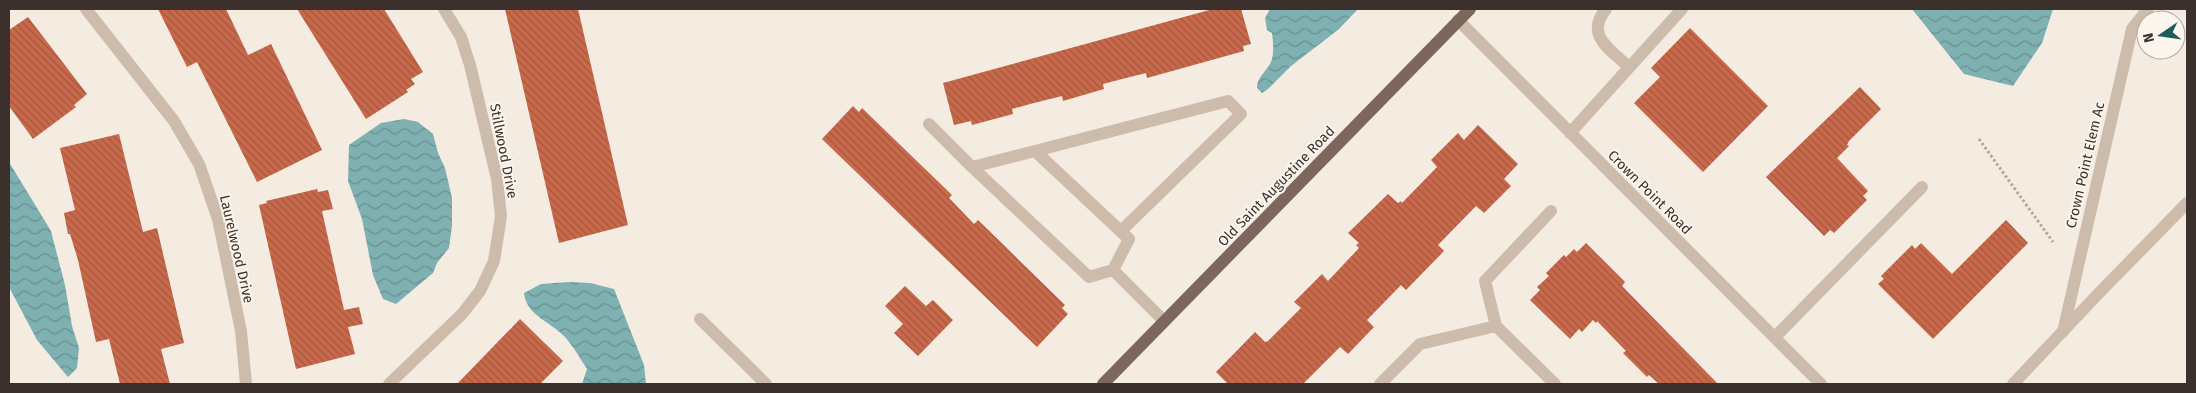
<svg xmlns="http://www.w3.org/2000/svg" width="2196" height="393" font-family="'Fira Sans',sans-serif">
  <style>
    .water { fill: url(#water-waves) }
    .building { fill: url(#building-back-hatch) }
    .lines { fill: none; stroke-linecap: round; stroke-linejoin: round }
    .path { stroke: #b9a596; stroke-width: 3; stroke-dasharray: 2.5 2.5; stroke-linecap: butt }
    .minor { stroke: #cdbbac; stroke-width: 12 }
    .major { stroke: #7d675c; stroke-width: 12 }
    .labels { text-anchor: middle; stroke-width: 4; stroke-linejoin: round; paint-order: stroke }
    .street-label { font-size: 14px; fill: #3b302b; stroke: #fbf5ee }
  </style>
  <defs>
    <pattern id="water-waves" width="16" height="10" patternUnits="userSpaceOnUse" patternTransform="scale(1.25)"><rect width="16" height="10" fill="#7fb0b2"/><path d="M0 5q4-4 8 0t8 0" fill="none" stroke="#699091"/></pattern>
    <pattern id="building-back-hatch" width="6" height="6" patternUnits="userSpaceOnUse" patternTransform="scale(1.25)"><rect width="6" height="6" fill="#c8694b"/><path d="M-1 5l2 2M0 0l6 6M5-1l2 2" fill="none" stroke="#a4573f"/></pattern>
  </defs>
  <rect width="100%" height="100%" fill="#f4ebe1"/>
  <!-- water -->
  <path class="water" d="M 1270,9 L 1358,9 L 1339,29 L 1291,66 L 1268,89 L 1262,93 L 1257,88 C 1257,76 1269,70 1272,59 C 1274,51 1273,41 1272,33 L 1267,30 L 1265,18 Z
    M 1912,9 L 2053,9 L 2042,43 L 2013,86 L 1964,74 Z
    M 404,119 L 418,122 L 433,134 L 438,153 L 445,168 L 452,198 L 452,226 L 449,248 L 437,263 L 433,273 L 396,304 L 383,299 L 373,275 L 362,219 L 348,181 L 349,145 L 381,123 Z
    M 9,162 L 51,231 L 53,239 L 65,285 L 72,326 L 79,348 L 77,368 L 68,377 L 37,340 L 9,287 Z
    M 569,282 L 590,283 L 614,289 L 644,365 L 646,384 L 582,384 L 587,369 C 580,358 573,346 565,337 C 551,322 526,315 524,293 L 541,284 Z"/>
  <!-- building -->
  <path class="building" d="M 158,9 L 226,9 L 248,55 L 271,44 L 322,150 L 257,182 L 197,62 L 187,67 Z
    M 297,9 L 384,9 L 423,72 L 411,79 L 415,84 L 406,90 L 408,92 L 366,119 Z
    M 505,9 L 578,9 L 628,225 L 559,243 Z
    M 1213,9 L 1241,9 L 1251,44 L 1243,46 L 1244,51 L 1147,78 L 1146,73 L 1122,79 L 1103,84 L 1104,89 L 1063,101 L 1062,96 L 1030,104 L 1012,109 L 1013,114 L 972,125 L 971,121 L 954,125 L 943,83 Z
    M 28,17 L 87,94 L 74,105 L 76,107 L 33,139 L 9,106 L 9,30 Z
    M 1690,28 L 1768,106 L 1703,172 L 1634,103 L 1660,77 L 1651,68 Z
    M 1860,87 L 1881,109 L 1849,141 L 1847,145 L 1849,146 L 1837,158 L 1868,191 L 1863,196 L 1867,200 L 1834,233 L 1830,230 L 1824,236 L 1766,177 Z
    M 853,106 L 859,112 L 862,108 L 952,195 L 949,198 L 974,224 L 978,220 L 1065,305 L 1062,308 L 1068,314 L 1037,347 L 822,139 Z
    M 1478,125 L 1518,164 L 1504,179 L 1511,186 L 1484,213 L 1476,206 L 1438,245 L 1444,251 L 1406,290 L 1401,285 L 1367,320 L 1374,327 L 1348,354 L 1340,347 L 1303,384 L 1228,384 L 1216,372 L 1255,332 L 1265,342 L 1268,341 L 1301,308 L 1294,302 L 1322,274 L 1328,281 L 1359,248 L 1356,245 L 1359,243 L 1348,233 L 1388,194 L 1398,203 L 1401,201 L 1402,203 L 1437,167 L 1431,160 L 1458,133 L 1464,140 Z
    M 119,134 L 143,232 L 157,228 L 184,343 L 161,349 L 170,384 L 120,384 L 109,339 L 96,342 L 78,260 L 70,234 L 68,234 L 64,213 L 75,210 L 60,148 Z
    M 317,189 L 318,192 L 328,190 L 333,209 L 322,211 L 344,310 L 359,307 L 363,324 L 348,327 L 355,354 L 296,369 L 259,205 L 267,203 L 266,201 Z
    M 2006,220 L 2028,243 L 1933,339 L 1878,284 L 1884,279 L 1881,276 L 1912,245 L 1915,249 L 1921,243 L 1952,274 Z
    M 1586,243 L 1625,282 L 1622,286 L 1718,384 L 1659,384 L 1649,375 L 1647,377 L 1623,353 L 1626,351 L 1597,321 L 1596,323 L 1593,320 L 1582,332 L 1579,329 L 1570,339 L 1530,300 L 1540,290 L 1537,287 L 1549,276 L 1546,273 L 1564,255 L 1566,257 L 1574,249 L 1577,252 Z
    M 905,286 L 926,306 L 933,300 L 953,320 L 918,356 L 894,333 L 903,324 L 885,306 Z
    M 520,319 L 563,361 L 540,384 L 457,384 Z"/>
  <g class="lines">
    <!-- path -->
    <path class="path" d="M 1979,139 L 2053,242"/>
    <!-- minor -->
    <path class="minor" d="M 86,9 L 174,121 L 199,164 L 218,219 L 241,331 L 246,384
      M 1606,9 C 1584,35 1611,50 1629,67
      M 1458,20 L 1821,384
      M 929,124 L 972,167
      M 1570,133 L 1682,9
      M 1035,151 L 972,167 L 1089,277 L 1113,270
      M 1121,231 L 1241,114 L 1228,101 L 1035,151 L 1129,239 L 1113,270 L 1164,321
      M 700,319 L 766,384
      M 1496,326 L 1485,281 L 1551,211
      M 1496,326 L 1555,384
      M 2063,332 L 2132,29 L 2148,9
      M 1775,337 L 1922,187
      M 389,384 L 462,314 L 480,291 L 494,261 L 501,216 L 497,179 L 470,65 L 461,37 L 444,9
      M 1380,384 L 1420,344 L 1496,326
      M 2013,384 L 2098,294 L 2187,203"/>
    <!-- major -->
    <path class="major" d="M 1103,384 L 1470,9"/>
  </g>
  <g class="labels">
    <!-- street labels -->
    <g class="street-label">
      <text transform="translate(504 151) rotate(79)" y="5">Stillwood Drive</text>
      <text transform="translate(2085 165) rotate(-77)" y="5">Crown Point Elem Ac</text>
      <text transform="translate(1276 186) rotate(-46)" y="5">Old Saint Augustine Road</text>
      <text transform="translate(1650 192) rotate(45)" y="5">Crown Point Road</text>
      <text transform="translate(237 249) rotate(77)" y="5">Laurelwood Drive</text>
    </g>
  </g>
  <!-- border -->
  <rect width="2196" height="393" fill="none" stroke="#3b302b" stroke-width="20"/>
  <!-- north arrow -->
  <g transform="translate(2161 35) rotate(257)"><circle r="24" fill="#fbf5ee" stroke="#aea6a0"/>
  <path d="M0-4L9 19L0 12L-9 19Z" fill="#1f5a5e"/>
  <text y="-8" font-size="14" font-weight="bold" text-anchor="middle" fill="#3b302b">N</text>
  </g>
</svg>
